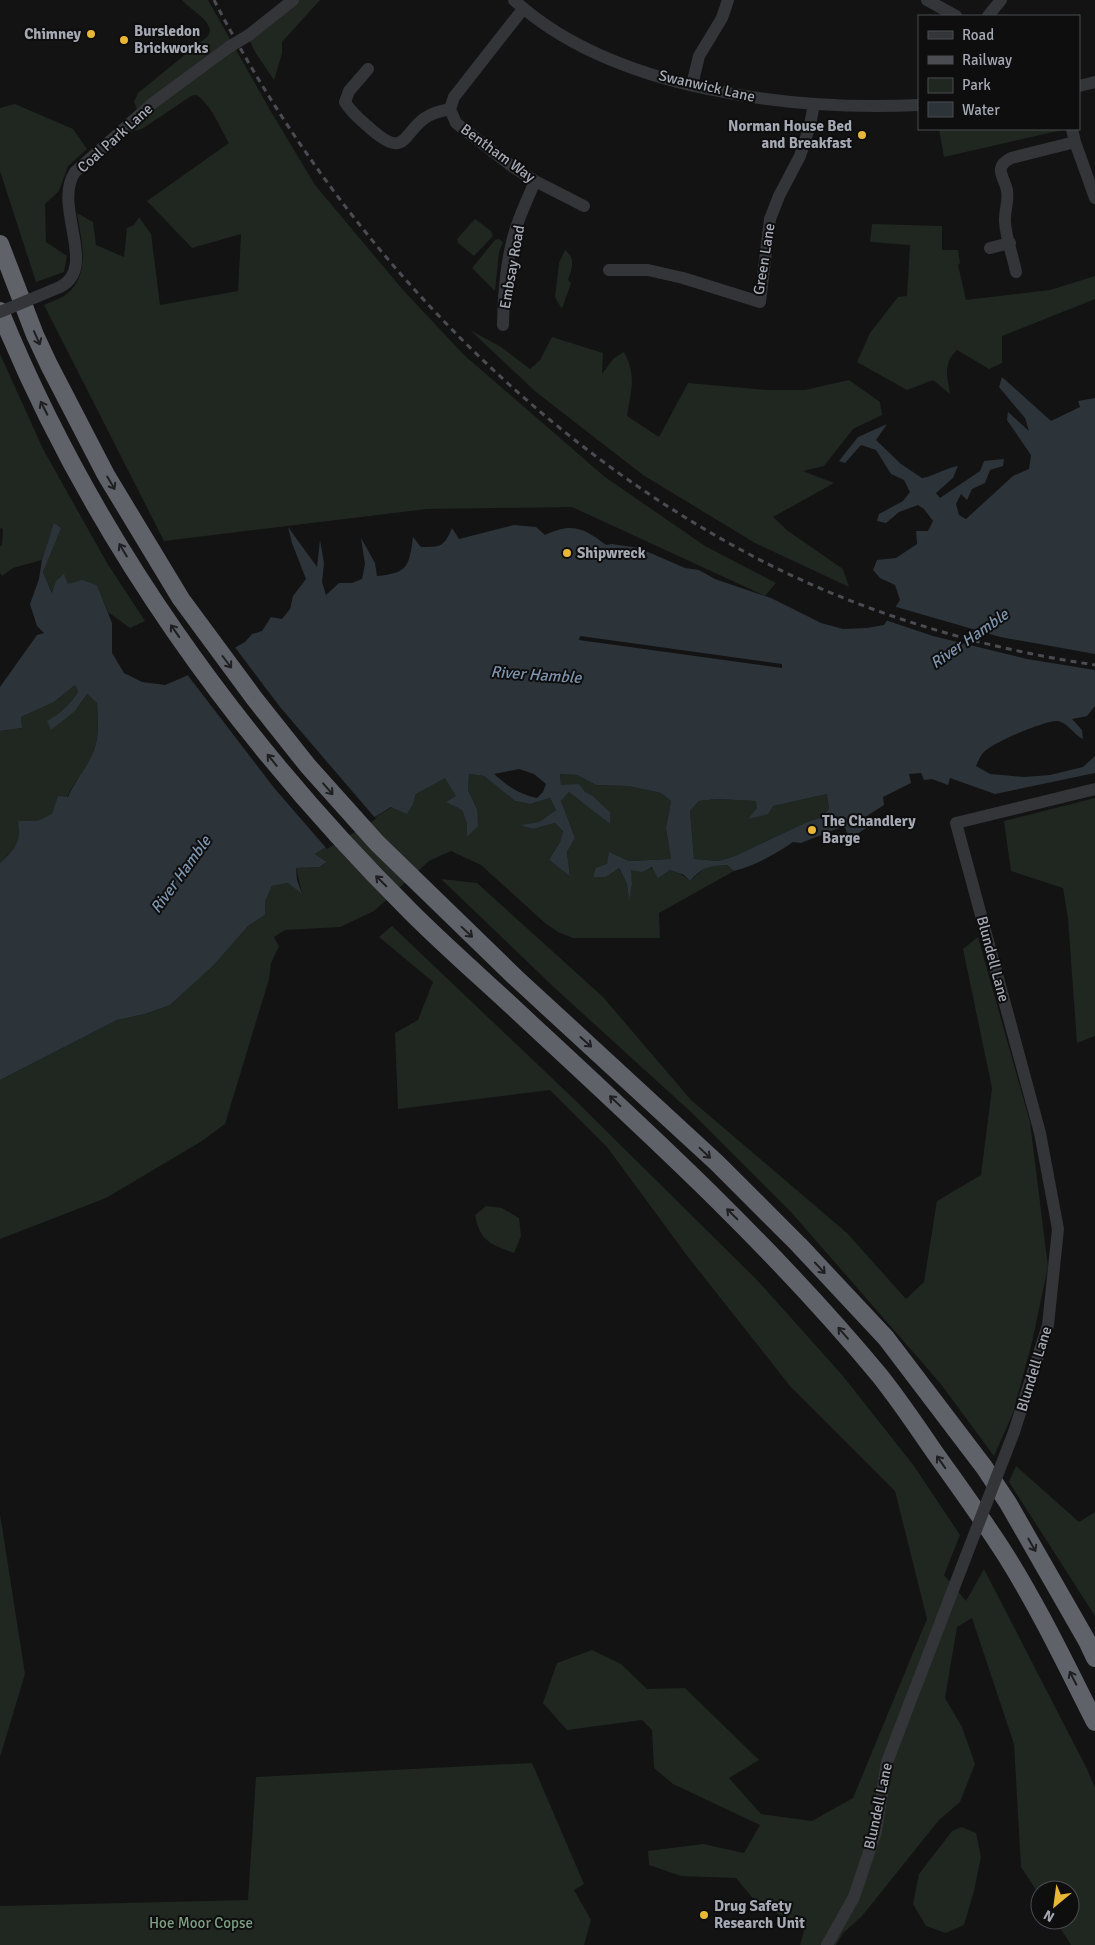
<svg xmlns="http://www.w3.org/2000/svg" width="1095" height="1945" font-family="Signika,sans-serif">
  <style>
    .green { fill: #1f2720 }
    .water { fill: #2c3339; fill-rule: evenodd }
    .pier { fill: #131314 }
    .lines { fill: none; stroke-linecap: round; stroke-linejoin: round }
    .minor { stroke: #343539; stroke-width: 12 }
    .highway { stroke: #60626a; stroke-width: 18 }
    .rail { stroke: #4b4c52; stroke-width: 3; stroke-dasharray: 6 5; stroke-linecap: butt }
    .minor-bridge { stroke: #343539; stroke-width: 12 }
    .oneway { stroke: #1e1f21 }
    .poi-dot { fill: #e8b737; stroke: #0e0e0f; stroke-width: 2 }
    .labels { text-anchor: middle; stroke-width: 4; stroke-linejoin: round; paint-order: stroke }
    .poi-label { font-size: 15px; font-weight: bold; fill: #a5a9b4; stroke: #0e0e0f; text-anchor: start }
    .street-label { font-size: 15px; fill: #a5a9b4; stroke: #0e0e0f }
    .park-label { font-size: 15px; fill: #7d9e81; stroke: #0e0e0f }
    .water-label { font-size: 16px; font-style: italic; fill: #7d94ae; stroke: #0e0e0f }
  </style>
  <rect width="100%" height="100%" fill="#131314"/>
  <!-- green -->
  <path class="green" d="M 182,0 L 208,0 L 270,110 L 315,185 L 403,290 L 464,355 L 605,477 L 705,546 L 776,583 L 765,596 L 572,507 L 427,509 L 164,541 L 44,305 C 52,301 63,298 69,292 C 91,271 81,239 77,213 L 93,222 L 96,245 L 124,257 L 127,228 L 134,225 L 139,217 L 151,234 L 160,305 L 238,291 L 241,234 L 192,248 L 147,201 L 229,143 C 221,130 210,102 196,95 L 191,96 L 142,129 L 130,132 L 140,116 L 134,102 L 138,93 L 208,36 C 217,23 190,10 182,0 Z
    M 298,0 L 320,0 L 282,42 L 282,53 L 274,80 L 255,52 L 249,39 Z
    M 15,104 L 73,129 L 87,149 L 68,166 L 59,191 L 45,204 L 46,242 L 67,256 L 64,272 L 36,282 L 0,171 L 0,108 Z
    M 939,129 L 1062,129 L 1062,130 L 944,157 Z
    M 475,219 L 491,231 L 493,236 L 474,256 L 458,243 L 457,239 Z
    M 872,224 L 942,226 L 942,250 L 958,250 L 960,263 L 958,265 L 966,300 L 1050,290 L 1095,276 L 1095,299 L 1002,336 L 1002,363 L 989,369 L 957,350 C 943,363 947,376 950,394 L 933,380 L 907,390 L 857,362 L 870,333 L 898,297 L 907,296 L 910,245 L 870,242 Z
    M 499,239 L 503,242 L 499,252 L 495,291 L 472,268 L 495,240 Z
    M 565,250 C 576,258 572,269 568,280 L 571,283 L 562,309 L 555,297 L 559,263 Z
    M 470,330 L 501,347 L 530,369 L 540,360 L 552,337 L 603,353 L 602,374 L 614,358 L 624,352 C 637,378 631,388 627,416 L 659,437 L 688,383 L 768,390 L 805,390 L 849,380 L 880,402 L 882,415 L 853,429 L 824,466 L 803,471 L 834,483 L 773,517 L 788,531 L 843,569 L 849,587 L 755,543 L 643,475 L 536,392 Z
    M 0,354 L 43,449 L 107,563 L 145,621 L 130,628 L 108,612 L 97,585 C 76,578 70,583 53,594 L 43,572 L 60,528 L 54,524 L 42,560 L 13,568 L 2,576 L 0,573 L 0,546 L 2,545 L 3,529 L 0,528 Z
    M 75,685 L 78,692 C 69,705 61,713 48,721 L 75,711 L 87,694 L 97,703 C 98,720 100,741 91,757 C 84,771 74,783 67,797 L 58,797 L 53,814 L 37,821 L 21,835 L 16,846 L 0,863 L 0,731 L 22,728 L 21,717 L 54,702 Z
    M 469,774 L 484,776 L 515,801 L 530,804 L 550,798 L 556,810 L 539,822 L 522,825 L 533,829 L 555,823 L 563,831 L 560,842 L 549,860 L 570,875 L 567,852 L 575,838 L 561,801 L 569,792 L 609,823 L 610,812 L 593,796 L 561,785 L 560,774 L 577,775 L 596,785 L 628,786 L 661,793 L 671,801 L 666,828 L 671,859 L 629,861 L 610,853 L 607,864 L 593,876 L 606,877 L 618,867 L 627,884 L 629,899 L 632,884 L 630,870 C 651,867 675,866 690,881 L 707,866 L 727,865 L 734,871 L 659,913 L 660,938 L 573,938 L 558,932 L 545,923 L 481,865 L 451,851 L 429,861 L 374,911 L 340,927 L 285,930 L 274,937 L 279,946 L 271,963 L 269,979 L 225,1124 L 202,1141 L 106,1198 L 0,1239 L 0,1080 L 117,1020 L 145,1014 L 170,1005 L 214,965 L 248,926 L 265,915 L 265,902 L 272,886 L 288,883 L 302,893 L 296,868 L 319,867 L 327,862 L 315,854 L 392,807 L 413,804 L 416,794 L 445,777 L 457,796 L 447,802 L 462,810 L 467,824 L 468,837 L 477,809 L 468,790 Z
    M 827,794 L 829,809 L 819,818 L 807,822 L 735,856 L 719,861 L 694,859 L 690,811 L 699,801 L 717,799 L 757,801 L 757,808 L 749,819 L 773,806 Z
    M 1095,798 L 1095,1036 L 1077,1043 L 1068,918 L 1063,888 L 1011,871 L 1004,821 Z
    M 441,879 L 477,883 L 603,997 L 691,1100 L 847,1233 L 906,1299 L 924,1282 L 937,1201 L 981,1175 L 992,1088 L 963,949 L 978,937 L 1030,1122 L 1048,1267 L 1032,1342 L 1013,1413 L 994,1456 L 940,1383 L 791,1212 L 692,1113 L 558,991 Z
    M 392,926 L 577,1102 L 757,1280 L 843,1376 L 914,1466 L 960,1535 L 944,1575 L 966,1601 L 984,1569 L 1087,1769 L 1095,1788 L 1095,1945 L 1071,1945 L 1055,1920 L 1070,1920 L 1070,1890 L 1040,1890 L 1040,1896 L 1021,1867 L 1014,1744 L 972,1618 L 957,1627 L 945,1698 L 962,1727 L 975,1764 L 960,1802 L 939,1820 L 862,1916 L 843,1933 L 836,1945 L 800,1945 L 806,1924 L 761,1908 L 736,1878 L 681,1876 L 649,1865 L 648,1851 L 703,1844 L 744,1853 L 760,1825 L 673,1784 L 654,1768 L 652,1730 L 642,1720 L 567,1730 L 543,1703 L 557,1663 L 592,1650 L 621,1664 L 647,1689 L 685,1688 L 759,1760 L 729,1778 L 761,1814 L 812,1821 L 853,1798 L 927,1619 L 895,1491 L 790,1386 L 688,1257 L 607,1147 L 550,1090 L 398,1109 L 395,1033 L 418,1020 L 433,982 L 379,937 Z
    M 486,1206 L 502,1208 L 519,1218 L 521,1236 L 514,1253 C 490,1244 480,1241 475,1215 Z
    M 1016,1466 L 1079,1522 L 1095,1512 L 1095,1616 L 1009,1482 Z
    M 0,1514 L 25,1674 L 0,1757 Z
    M 532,1763 L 584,1884 L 574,1890 L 591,1920 L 584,1945 L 0,1945 L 0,1906 L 248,1900 L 256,1777 Z
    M 962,1827 L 976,1833 L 981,1857 L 974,1891 L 964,1925 L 946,1933 L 926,1926 L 913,1904 L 919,1874 L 952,1831 Z"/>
  <!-- water -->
  <path class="water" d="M 1002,377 L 1051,421 L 1080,407 L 1078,401 L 1095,398 L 1095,706 L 1087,716 L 1072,719 L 1082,730 L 1083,739 C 1074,735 1068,723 1058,721 C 1046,720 991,743 983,753 C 980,756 978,762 976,766 L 990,774 L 1024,777 L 1050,775 L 1083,767 L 1095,756 L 1095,773 L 995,794 L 950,778 L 948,785 L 932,779 L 924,780 L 921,773 L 909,774 L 911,783 L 883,797 L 884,805 L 862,819 L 866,828 L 850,839 L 844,826 L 801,843 L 793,842 C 774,855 756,865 734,871 L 727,865 C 708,866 703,867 690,881 L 684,875 L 670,870 L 658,878 L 652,867 L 642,872 L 631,870 L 632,884 L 629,901 L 627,884 L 619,868 L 606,877 L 593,877 L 596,868 L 607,864 L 609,852 L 629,861 L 671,859 L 666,828 L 671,801 L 661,793 L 628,786 L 596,785 L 577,775 L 560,774 L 561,785 L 579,784 L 585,792 L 593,796 L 610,812 L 610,824 L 569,792 L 561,801 L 575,838 L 567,852 L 570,876 L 549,860 L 560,842 L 563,831 L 555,823 L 533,829 L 520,825 L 539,822 L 556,810 L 550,798 L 530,804 L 515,801 L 484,776 L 469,774 L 468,790 L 477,809 L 478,826 L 467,837 L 467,824 L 462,810 L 446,802 L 456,796 L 445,778 L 416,794 L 413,804 L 407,814 L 391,807 L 315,854 L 327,862 L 319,867 L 296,868 L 297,880 L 302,894 L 288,883 L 272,886 L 265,902 L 265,915 L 248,926 L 214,965 L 170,1005 L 145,1014 L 117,1020 L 0,1080 L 0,863 C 15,848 22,843 18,821 L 37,821 L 52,814 L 58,796 L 68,797 C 74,783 84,771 91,757 C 100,741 98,720 97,703 L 87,694 L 75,711 L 51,730 L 47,721 C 61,713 69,705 78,692 L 75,685 L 54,702 L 21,717 L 22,728 L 0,731 L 0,687 L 37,635 L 44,633 L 37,626 L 30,604 L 39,579 L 42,560 L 54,523 L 61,528 L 43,572 L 52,593 L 56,581 L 64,574 L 68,584 L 82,580 L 97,585 L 112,623 L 112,653 L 124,673 L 142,682 L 165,685 L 184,677 L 245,642 L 252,634 L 262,631 L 271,617 L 282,619 L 290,609 L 293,596 L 306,579 L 292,543 L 288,527 L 317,567 L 320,540 L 324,563 L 322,582 L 326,595 L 339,583 L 352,583 L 362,579 L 365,564 L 361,538 L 375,563 L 377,576 C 408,573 409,567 413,537 L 421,547 C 441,547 444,547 452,528 L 459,539 L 514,525 L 536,527 L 545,535 C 572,522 584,528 606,545 L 612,544 L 639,548 L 685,568 L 699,570 L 715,579 L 771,598 L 821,623 L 843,629 L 867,628 L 884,625 L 900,600 L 895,585 L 880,578 L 873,570 L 877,560 L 896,558 L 917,544 L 916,531 L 928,531 L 933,521 L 924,509 L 918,505 L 899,512 L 886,523 L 877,521 L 879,514 L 903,501 L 910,492 L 904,480 L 891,474 L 876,450 L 861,445 L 845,463 L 839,461 L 858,437 L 887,424 L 876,440 L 901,464 L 922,478 C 935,476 945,468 958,466 L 953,478 L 936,493 L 940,498 L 980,471 L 984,461 L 1004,459 L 1003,466 L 990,470 L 985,483 L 972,489 L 967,500 L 961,494 L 956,504 L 959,515 L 966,519 L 1013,476 L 1029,469 L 1031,455 L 1007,420 L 1008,412 L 1029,431 L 1025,418 L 999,387 ZM 519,769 L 534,774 L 546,784 L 543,792 L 537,798 C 518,794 508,786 494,774 ZM 827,794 L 829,809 L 819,818 L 807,822 L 735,856 L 719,861 L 694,859 L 690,811 L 699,801 L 717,799 L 756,801 L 757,808 L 748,819 L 768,814 L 773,806 Z"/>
  <!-- pier -->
  <path class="pier" d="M 893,606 L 1000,637 L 1095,654 L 1095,670 L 1027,659 L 933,636 L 885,620 Z
    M 580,636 L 782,664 L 782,668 L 579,640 Z
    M 234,646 L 280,707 L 376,819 L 327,849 L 275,789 L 186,673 Z"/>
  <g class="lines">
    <!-- minor -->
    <path class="minor" d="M 514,0 C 612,90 791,111 919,105
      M 927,0 L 956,16
      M 523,9 L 454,97 L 450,109 L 456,123 L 513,167 L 535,181 L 584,206
      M 988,16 L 1001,0
      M 249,35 L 293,0
      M 368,69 L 349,91 L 345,102 C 352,114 362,121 372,130 C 406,159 402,134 425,118 C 433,112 441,111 450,109
      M 692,85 L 699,56 L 722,18 L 728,0
      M 1079,86 L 1095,82
      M 1075,142 L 1095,198
      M 990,248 L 1010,243
      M 609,270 L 648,270 L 683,278 L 760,302 L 770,219 L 779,196 L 800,156 L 810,125 L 814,104
      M 1016,272 C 1013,256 1006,239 1005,222 C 1004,212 1009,201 1007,191 C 1005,177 992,168 1011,158 L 1075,142 L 1072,129
      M 60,287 C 99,267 52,206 75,172 L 153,103 L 229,47
      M 503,325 C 503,295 507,253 517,225 C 522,210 529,196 535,181
      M 1014,1432 L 1048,1325 L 1058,1229 L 1040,1133 L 956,823 L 1095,789
      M 827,1945 L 854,1897 L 876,1831 L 887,1762 L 961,1569"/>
    <!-- highway -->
    <path class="highway" d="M 0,244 L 35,335 L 49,365 L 106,475 L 181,599 L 254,698 L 308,766 L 377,843 L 515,977 L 717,1163 L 799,1245 L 886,1338 L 984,1467 L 1008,1503 L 1087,1641 L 1095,1658
      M 0,311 C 92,537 238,740 411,912 C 449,950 491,986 530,1023 C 652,1136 774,1248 880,1376 C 899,1400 916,1425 933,1450 C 957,1484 982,1518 1005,1554 C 1039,1608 1066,1665 1095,1722"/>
    <!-- rail -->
    <path class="rail" d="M 214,0 C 336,235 529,442 766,563 C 869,615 981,648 1095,665"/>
    <!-- minor-bridge -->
    <path class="minor-bridge" d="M 229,47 L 249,35
      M 0,312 L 60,287
      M 961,1569 L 1014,1432"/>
  </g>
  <!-- one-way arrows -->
  <defs><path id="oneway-shaft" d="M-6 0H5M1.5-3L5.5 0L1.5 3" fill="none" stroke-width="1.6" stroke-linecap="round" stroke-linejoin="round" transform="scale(1.25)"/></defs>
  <g class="oneway">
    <use href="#oneway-shaft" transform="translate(37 338) rotate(66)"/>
    <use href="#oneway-shaft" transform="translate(44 408) rotate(-117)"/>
    <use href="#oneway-shaft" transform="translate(111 483) rotate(59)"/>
    <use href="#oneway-shaft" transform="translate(123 550) rotate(-121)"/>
    <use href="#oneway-shaft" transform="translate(175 631) rotate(-125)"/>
    <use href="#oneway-shaft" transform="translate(227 662) rotate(53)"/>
    <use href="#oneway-shaft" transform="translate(272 760) rotate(-129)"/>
    <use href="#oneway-shaft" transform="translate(328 789) rotate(49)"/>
    <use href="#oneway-shaft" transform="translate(381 881) rotate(-135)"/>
    <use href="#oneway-shaft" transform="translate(467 932) rotate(43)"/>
    <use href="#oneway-shaft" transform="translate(586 1042) rotate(42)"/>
    <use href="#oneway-shaft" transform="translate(615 1101) rotate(-137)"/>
    <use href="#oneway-shaft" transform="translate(705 1153) rotate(43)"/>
    <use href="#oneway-shaft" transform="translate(732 1214) rotate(-135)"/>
    <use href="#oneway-shaft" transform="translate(820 1268) rotate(47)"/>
    <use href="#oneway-shaft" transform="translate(843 1333) rotate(-131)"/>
    <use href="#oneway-shaft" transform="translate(941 1462) rotate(-125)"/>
    <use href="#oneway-shaft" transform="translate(1032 1545) rotate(60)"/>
    <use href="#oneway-shaft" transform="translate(1073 1678) rotate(-117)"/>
  </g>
  <!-- markers -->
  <g class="poi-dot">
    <circle cx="91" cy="34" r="5"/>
    <circle cx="124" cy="40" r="5"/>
    <circle cx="862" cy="135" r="5"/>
    <circle cx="567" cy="553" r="5"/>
    <circle cx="812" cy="830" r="5"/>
    <circle cx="704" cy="1915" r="5"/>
  </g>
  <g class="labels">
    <!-- poi labels -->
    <g class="poi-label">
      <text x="134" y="36">Bursledon<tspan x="134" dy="17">Brickworks</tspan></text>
      <text x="81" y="39" text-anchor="end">Chimney</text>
      <text x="852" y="131" text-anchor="end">Norman House Bed<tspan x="852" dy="17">and Breakfast</tspan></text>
      <text x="577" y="558">Shipwreck</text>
      <text x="822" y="826">The Chandlery<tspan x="822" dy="17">Barge</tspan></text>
      <text x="714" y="1911">Drug Safety<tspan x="714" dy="17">Research Unit</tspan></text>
    </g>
    <!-- street labels -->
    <g class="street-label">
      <text transform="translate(707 86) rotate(13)" y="5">Swanwick Lane</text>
      <text transform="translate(115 138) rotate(-42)" y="5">Coal Park Lane</text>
      <text transform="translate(498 153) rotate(36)" y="5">Bentham Way</text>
      <text transform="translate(764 259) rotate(-81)" y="5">Green Lane</text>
      <text transform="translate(512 267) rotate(-80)" y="5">Embsay Road</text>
      <text transform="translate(993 959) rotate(75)" y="5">Blundell Lane</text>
      <text transform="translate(1034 1369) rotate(-73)" y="5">Blundell Lane</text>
      <text transform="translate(878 1806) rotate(-78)" y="5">Blundell Lane</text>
    </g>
    <!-- park labels -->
    <g class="park-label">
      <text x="201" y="1928">Hoe Moor Copse</text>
    </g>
    <!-- water labels -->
    <g class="water-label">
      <text transform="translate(969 638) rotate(-35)" y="6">River Hamble</text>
      <text transform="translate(536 674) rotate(4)" y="6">River Hamble</text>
      <text transform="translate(180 874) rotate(-54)" y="6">River Hamble</text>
    </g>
  </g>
  <!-- legend -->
  <rect x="918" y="15" width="162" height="115" fill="#0e0e0f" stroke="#4a4c51"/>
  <rect x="928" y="31" width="25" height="8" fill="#343539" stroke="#4a4c51"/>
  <text x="962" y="40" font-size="15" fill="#a5a9b4">Road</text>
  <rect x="928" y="56" width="25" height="8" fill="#4b4c52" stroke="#4a4c51"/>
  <text x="962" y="65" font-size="15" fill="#a5a9b4">Railway</text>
  <rect x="928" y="78" width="25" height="15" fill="#1f2720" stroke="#4a4c51"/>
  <text x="962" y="90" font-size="15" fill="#a5a9b4">Park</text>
  <rect x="928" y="102" width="25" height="15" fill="#2c3339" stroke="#4a4c51"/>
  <text x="962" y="115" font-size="15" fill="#a5a9b4">Water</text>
  <!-- north arrow -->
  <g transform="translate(1055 1905) rotate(209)"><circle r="24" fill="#0e0e0f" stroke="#4a4c51"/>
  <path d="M0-4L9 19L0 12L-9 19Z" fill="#e8b737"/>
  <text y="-8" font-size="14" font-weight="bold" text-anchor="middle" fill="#a5a9b4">N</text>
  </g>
</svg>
